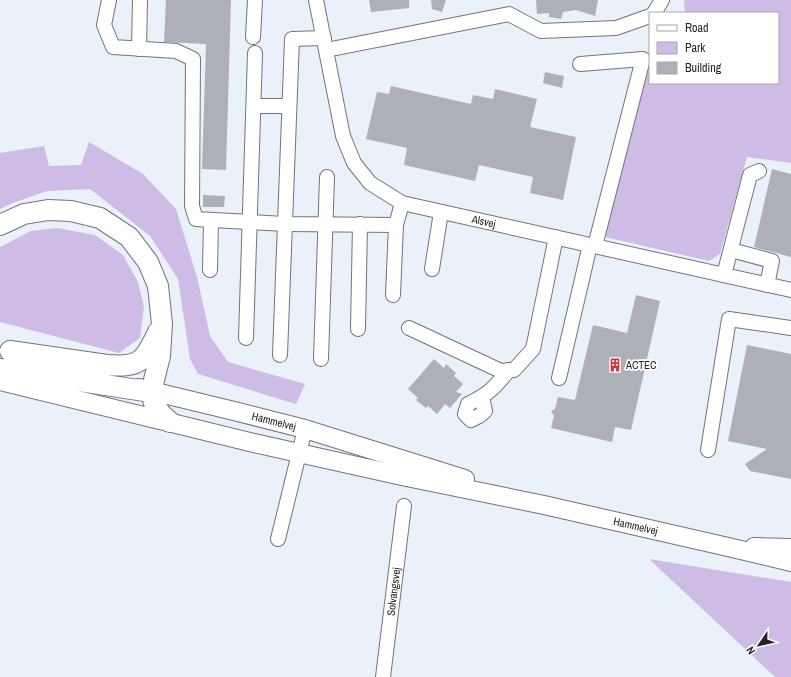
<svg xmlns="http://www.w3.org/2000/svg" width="791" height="677" font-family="'Archivo Narrow',sans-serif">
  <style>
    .green { fill: #cebce6 }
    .building { fill: #aeb0b9 }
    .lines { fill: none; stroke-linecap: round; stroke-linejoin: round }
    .minor-casing { stroke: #6f757c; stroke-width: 16 }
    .major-casing { stroke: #6f757c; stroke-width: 20 }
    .highway-casing { stroke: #6f757c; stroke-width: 22 }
    .minor { stroke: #fff; stroke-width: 14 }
    .major { stroke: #fff; stroke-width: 18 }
    .highway { stroke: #fff; stroke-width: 20 }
    .labels { text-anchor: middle; stroke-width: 3.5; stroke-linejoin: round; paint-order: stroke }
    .street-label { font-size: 11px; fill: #222427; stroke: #fff }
    .poi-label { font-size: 11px; fill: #222427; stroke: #fff; text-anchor: start }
  </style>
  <rect width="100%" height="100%" fill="#eaf1f9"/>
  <!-- green -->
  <path class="green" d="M 684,0 L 791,0 L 791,163 L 747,157 L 720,254 L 709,261 L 601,236 L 650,61 L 650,83 L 778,83 L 778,13 L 685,13 Z
    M 89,142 L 143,174 L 176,209 L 197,277 L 210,336 L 228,362 L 305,384 L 296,404 L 198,374 L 190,359 L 178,279 L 150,236 L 90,189 L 47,191 L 13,203 L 0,209 L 0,153 L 44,146 L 49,166 L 81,165 Z
    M 57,228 L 95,235 L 123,255 L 138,282 L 144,307 L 140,338 L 119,353 L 0,322 L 0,247 L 31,231 Z
    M 649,559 L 791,582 L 791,677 L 775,677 Z"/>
  <!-- building -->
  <path class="building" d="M 166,0 L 231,0 L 226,170 L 202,169 L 206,44 L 164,42 Z
    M 369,0 L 409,0 L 409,8 L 371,12 Z
    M 431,0 L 446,0 L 442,12 L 432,9 Z
    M 536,0 L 598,0 L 595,16 L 576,10 L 563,12 L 561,19 L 549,17 L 549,13 L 537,14 Z
    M 545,72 L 564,76 L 562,88 L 543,83 Z
    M 391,86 L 471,104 L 473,95 L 493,99 L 495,89 L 537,99 L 530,127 L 576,137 L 563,200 L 530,193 L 533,177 L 479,165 L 475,181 L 404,165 L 407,148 L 366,139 L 377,92 L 389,94 Z
    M 772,169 L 791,174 L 791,257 L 754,247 Z
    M 203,195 L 225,196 L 224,207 L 203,207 Z
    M 636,295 L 660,301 L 631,430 L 615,427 L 612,442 L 551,428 L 554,416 L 551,411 L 555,409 L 558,397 L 575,400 L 593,325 L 627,333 Z
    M 747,345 L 791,354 L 791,479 L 750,471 L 745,464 L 767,449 L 728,441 Z
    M 434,359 L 444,368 L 446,364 L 456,373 L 454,376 L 463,384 L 456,392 L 462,394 L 450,408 L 445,404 L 437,414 L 428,406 L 426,408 L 416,400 L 418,398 L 408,389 Z"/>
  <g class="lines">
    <!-- minor casing -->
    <g class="minor-casing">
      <g id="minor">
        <path d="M 109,0 L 104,25 L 113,47 L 176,51 L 193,59 L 192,206 L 196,219 L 285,224 L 396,225 L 402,203"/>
        <path id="s1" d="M 316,0 L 343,136 L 354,163 L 370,183 L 402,203 L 791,290"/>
        <path d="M 654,13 L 662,0"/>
        <path d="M 253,37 L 255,0"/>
        <path d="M 139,49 L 140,0"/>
        <path d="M 326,50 L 509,14 L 541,31 L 616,28 L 650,16"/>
        <path d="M 580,64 L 643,59 L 595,246"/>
        <path d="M 254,106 L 289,106"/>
        <path d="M 731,250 L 772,261 L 767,285"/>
        <path d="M 432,269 L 441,212"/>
        <path d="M 210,270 L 211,220"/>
        <path d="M 724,275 L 750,175 L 759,171"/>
        <path d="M 393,295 L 396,225"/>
        <path d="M 409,328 L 501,371 L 514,370 L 533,349 L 556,237"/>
        <path d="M 358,329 L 360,224"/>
        <path d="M 246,338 L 255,53"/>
        <path d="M 280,355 L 292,39 L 324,38"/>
        <path d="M 321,359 L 327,177"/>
        <path d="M 559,378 L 590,245"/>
        <path d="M 482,397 L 485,411 L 479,416 L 471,420 L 465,414 L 468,404 C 489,394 494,388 509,370"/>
        <path d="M 708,450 L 729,319 L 791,328"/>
        <path d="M 278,539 L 305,429"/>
        <path id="s2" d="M 383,677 L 404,506"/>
      </g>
    </g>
    <!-- major casing -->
    <g class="major-casing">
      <g id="major">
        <path id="s3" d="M 0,381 L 254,443 L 402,476 L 544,505 L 728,547 L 791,562"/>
        <path id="s4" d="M 139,388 L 234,411 L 305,429 L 465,479"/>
        <path d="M 754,547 L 791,548"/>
      </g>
    </g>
    <!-- highway casing -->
    <g class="highway-casing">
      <path id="highway" d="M 0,225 L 24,214 L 48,210 L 71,211 L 100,218 L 129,237 L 148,262 L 158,286 L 162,324 L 160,356 L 151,392 L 154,403 L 161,414 L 170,422
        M 10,351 L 107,365 C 141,368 145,360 158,332
        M 0,369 L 151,392"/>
    </g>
    <!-- minor -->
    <use href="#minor" class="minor"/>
    <!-- major -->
    <use href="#major" class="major"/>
    <!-- highway -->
    <use href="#highway" class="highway"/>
  </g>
  <!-- icons -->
  <defs>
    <g id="building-bare" transform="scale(1.08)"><path d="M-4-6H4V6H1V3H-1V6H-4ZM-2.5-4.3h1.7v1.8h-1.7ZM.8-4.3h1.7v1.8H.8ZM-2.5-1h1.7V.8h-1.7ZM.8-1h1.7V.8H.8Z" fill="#c83847" stroke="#fff" stroke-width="2.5" paint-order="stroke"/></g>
  </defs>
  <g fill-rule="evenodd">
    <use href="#building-bare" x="615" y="365"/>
  </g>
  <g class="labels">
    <!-- street labels -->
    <g class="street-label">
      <text dy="4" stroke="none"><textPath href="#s1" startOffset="315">Alsvej</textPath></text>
      <text dy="4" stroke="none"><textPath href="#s4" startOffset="139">Hammelvej</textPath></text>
      <text dy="4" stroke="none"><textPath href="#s3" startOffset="652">Hammelvej</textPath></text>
      <text dy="4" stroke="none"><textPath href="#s2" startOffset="86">Solvangsvej</textPath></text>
    </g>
    <!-- poi labels -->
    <g class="poi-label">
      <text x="626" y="369">ACTEC</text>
    </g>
  </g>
  <!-- legend -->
  <rect x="649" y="12" width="130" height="72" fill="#ffffff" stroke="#a7a7a9"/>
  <rect x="657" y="25" width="20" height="6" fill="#ffffff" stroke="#a7a7a9"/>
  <text x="685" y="32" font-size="12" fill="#222427">Road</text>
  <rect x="657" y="42" width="20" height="12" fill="#cebce6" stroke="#a7a7a9"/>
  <text x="685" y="52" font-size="12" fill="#222427">Park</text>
  <rect x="657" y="62" width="20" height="12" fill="#aeb0b9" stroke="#a7a7a9"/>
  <text x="685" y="72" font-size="12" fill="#222427">Building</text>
  <!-- north arrow -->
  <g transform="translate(759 645) rotate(236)" stroke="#ffffff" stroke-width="3" paint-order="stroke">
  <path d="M0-3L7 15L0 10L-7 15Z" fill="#222427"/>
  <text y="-6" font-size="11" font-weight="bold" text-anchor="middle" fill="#222427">N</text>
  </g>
</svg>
